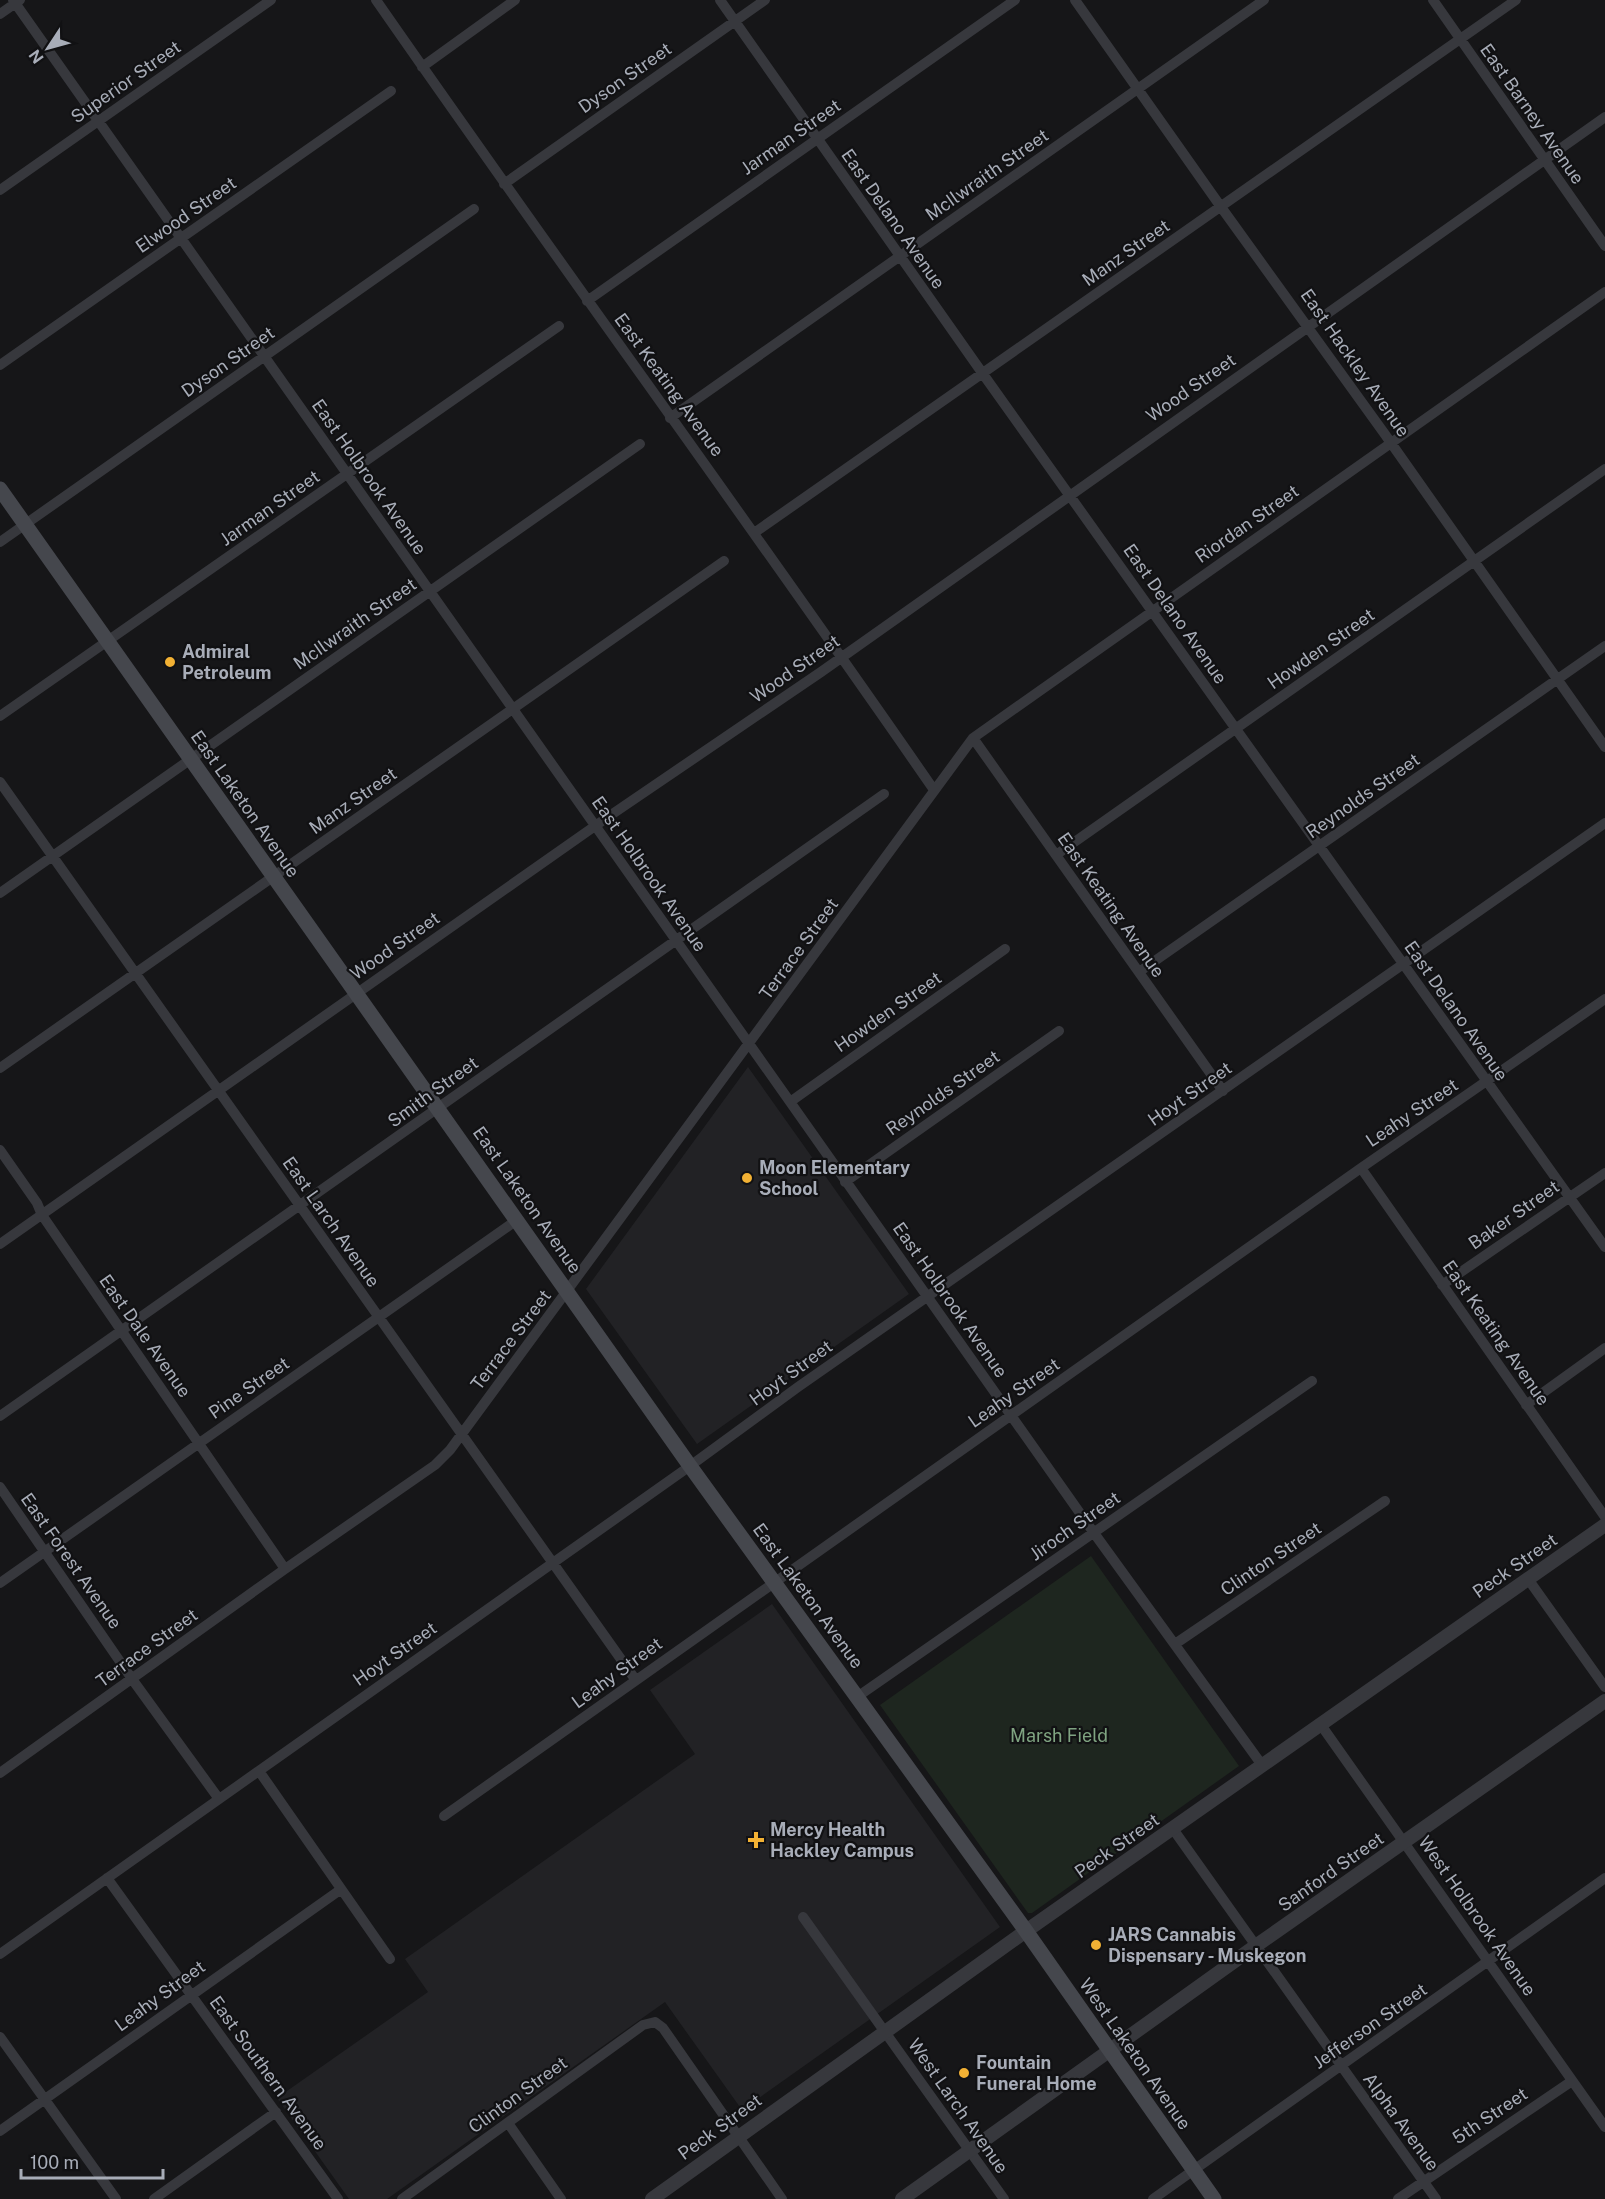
<svg xmlns="http://www.w3.org/2000/svg" width="1605" height="2199" font-family="'Public Sans',sans-serif">
  <style>
    .built { fill: #222225 }
    .green { fill: #1e261f }
    .lines { fill: none; stroke-linecap: round; stroke-linejoin: round }
    .minor { stroke: #37383d; stroke-width: 10 }
    .tertiary { stroke: #37383d; stroke-width: 14 }
    .secondary { stroke: #45474d; stroke-width: 15 }
    .poi-dot { fill: #f2b134; stroke: #111113; stroke-width: 2 }
    .labels { text-anchor: middle; stroke-width: 4.5; stroke-linejoin: round; paint-order: stroke }
    .street-label { font-size: 18px; fill: #a8adb8; stroke: #111113 }
    .poi-label { font-size: 18px; font-weight: bold; fill: #a8adb8; stroke: #111113; text-anchor: start }
    .park-label { font-size: 18px; fill: #7fa381; stroke: #111113 }
  </style>
  <rect width="100%" height="100%" fill="#161618"/>
  <!-- built -->
  <path class="built" d="M 748,1067 L 909,1294 L 697,1444 L 586,1289 Z
    M 772,1604 L 1000,1927 L 742,2110 L 665,2002 L 387,2199 L 349,2199 L 277,2098 L 428,1992 L 405,1959 L 695,1754 L 650,1690 Z"/>
  <!-- green -->
  <path class="green" d="M 1091,1556 L 1239,1766 L 1032,1913 L 1028,1913 L 880,1705 Z"/>
  <g class="lines">
    <!-- minor -->
    <path class="minor" d="M 13,0 L 1094,1533 L 1262,1765
      M 376,0 C 560,265 751,525 934,790
      M 720,0 L 983,374 L 1605,1247
      M 1075,0 L 1221,207 L 1384,433 L 1605,747
      M 1433,0 L 1605,246
      M 0,14 L 20,0
      M 422,67 L 515,0
      M 504,184 L 765,0
      M 0,190 L 271,0
      M 587,301 L 1015,0
      M 0,365 L 391,91
      M 670,418 L 1264,0
      M 754,533 L 1516,0
      M 0,542 L 474,209
      M 0,716 L 559,326
      M 973,738 L 1223,1091
      M 0,782 L 635,1679
      M 1056,855 L 1605,469
      M 0,893 L 640,444
      M 1139,972 L 1605,646
      M 0,1068 L 724,561
      M 790,1102 L 1005,949
      M 0,1150 L 37,1203 L 42,1215 L 285,1569
      M 1361,1168 L 1605,1517
      M 845,1182 L 1059,1031
      M 0,1244 L 605,819 L 821,672 L 1605,117
      M 1442,1285 L 1605,1173
      M 1526,1405 L 1605,1348
      M 0,1416 L 884,794
      M 0,1487 L 132,1679 L 219,1799
      M 1528,1579 L 1605,1687
      M 0,1583 L 517,1220
      M 1175,1644 L 1385,1501
      M 857,1697 L 1312,1381
      M 1321,1725 L 1605,2127
      M 259,1771 L 390,1959
      M 0,1773 L 285,1569 L 435,1465 L 450,1450 L 973,738 L 1605,292
      M 444,1816 L 1361,1168 L 1605,999
      M 1173,1829 L 1436,2199
      M 107,1878 L 338,2199
      M 803,1917 L 1004,2199
      M 0,1954 L 690,1466 L 798,1387 L 1605,823
      M 0,2037 L 116,2199
      M 508,2123 L 561,2199
      M 0,2131 L 340,1890
      M 154,2199 L 276,2112
      M 402,2199 L 643,2025 L 655,2022 L 663,2028 L 782,2199
      M 1153,2199 L 1605,1878
      M 1398,2199 L 1572,2081"/>
    <!-- tertiary -->
    <path class="tertiary" d="M 652,2199 L 1026,1931 L 1605,1525
      M 902,2199 L 1257,1945 L 1605,1701"/>
    <!-- secondary -->
    <path class="secondary" d="M 0,489 L 690,1466 L 1026,1931 L 1214,2199"/>
  </g>
  <!-- markers -->
  <g class="poi-dot">
    <circle cx="170" cy="662" r="6"/>
    <circle cx="747" cy="1178" r="6"/>
    <path d="M753 1831h6v6h6v6h-6v6h-6v-6h-6v-6h6z"/>
    <circle cx="1096" cy="1945" r="6"/>
    <circle cx="964" cy="2073" r="6"/>
  </g>
  <g class="labels">
    <!-- street labels -->
    <g class="street-label">
      <text transform="translate(625 78) rotate(-35)" y="6">Dyson Street</text>
      <text transform="translate(126 82) rotate(-35)" y="6">Superior Street</text>
      <text transform="translate(1532 114) rotate(55)" y="6">East Barney Avenue</text>
      <text transform="translate(791 137) rotate(-35)" y="6">Jarman Street</text>
      <text transform="translate(987 175) rotate(-35)" y="6">McIlwraith Street</text>
      <text transform="translate(186 215) rotate(-35)" y="6">Elwood Street</text>
      <text transform="translate(893 219) rotate(55)" y="6">East Delano Avenue</text>
      <text transform="translate(1126 253) rotate(-35)" y="6">Manz Street</text>
      <text transform="translate(228 362) rotate(-35)" y="6">Dyson Street</text>
      <text transform="translate(1355 363) rotate(55)" y="6">East Hackley Avenue</text>
      <text transform="translate(669 385) rotate(54)" y="6">East Keating Avenue</text>
      <text transform="translate(1191 388) rotate(-35)" y="6">Wood Street</text>
      <text transform="translate(369 477) rotate(55)" y="6">East Holbrook Avenue</text>
      <text transform="translate(270 508) rotate(-35)" y="6">Jarman Street</text>
      <text transform="translate(1247 524) rotate(-35)" y="6">Riordan Street</text>
      <text transform="translate(1175 614) rotate(55)" y="6">East Delano Avenue</text>
      <text transform="translate(355 624) rotate(-35)" y="6">McIlwraith Street</text>
      <text transform="translate(1321 649) rotate(-35)" y="6">Howden Street</text>
      <text transform="translate(795 669) rotate(-35)" y="6">Wood Street</text>
      <text transform="translate(1363 796) rotate(-35)" y="6">Reynolds Street</text>
      <text transform="translate(353 801) rotate(-35)" y="6">Manz Street</text>
      <text transform="translate(245 804) rotate(55)" y="6">East Laketon Avenue</text>
      <text transform="translate(649 874) rotate(55)" y="6">East Holbrook Avenue</text>
      <text transform="translate(1111 905) rotate(55)" y="6">East Keating Avenue</text>
      <text transform="translate(395 946) rotate(-35)" y="6">Wood Street</text>
      <text transform="translate(799 949) rotate(-54)" y="6">Terrace Street</text>
      <text transform="translate(1456 1011) rotate(55)" y="6">East Delano Avenue</text>
      <text transform="translate(888 1012) rotate(-35)" y="6">Howden Street</text>
      <text transform="translate(433 1092) rotate(-36)" y="6">Smith Street</text>
      <text transform="translate(943 1093) rotate(-35)" y="6">Reynolds Street</text>
      <text transform="translate(1190 1094) rotate(-35)" y="6">Hoyt Street</text>
      <text transform="translate(1412 1113) rotate(-34)" y="6">Leahy Street</text>
      <text transform="translate(527 1200) rotate(55)" y="6">East Laketon Avenue</text>
      <text transform="translate(1514 1215) rotate(-35)" y="6">Baker Street</text>
      <text transform="translate(331 1222) rotate(55)" y="6">East Larch Avenue</text>
      <text transform="translate(950 1300) rotate(55)" y="6">East Holbrook Avenue</text>
      <text transform="translate(1496 1333) rotate(55)" y="6">East Keating Avenue</text>
      <text transform="translate(145 1336) rotate(55)" y="6">East Dale Avenue</text>
      <text transform="translate(511 1340) rotate(-53)" y="6">Terrace Street</text>
      <text transform="translate(791 1373) rotate(-36)" y="6">Hoyt Street</text>
      <text transform="translate(249 1388) rotate(-35)" y="6">Pine Street</text>
      <text transform="translate(1014 1393) rotate(-35)" y="6">Leahy Street</text>
      <text transform="translate(1075 1526) rotate(-35)" y="6">Jiroch Street</text>
      <text transform="translate(1271 1559) rotate(-34)" y="6">Clinton Street</text>
      <text transform="translate(71 1561) rotate(55)" y="6">East Forest Avenue</text>
      <text transform="translate(1515 1566) rotate(-35)" y="6">Peck Street</text>
      <text transform="translate(808 1596) rotate(54)" y="6">East Laketon Avenue</text>
      <text transform="translate(147 1648) rotate(-36)" y="6">Terrace Street</text>
      <text transform="translate(395 1654) rotate(-35)" y="6">Hoyt Street</text>
      <text transform="translate(617 1673) rotate(-36)" y="6">Leahy Street</text>
      <text transform="translate(1117 1846) rotate(-35)" y="6">Peck Street</text>
      <text transform="translate(1331 1872) rotate(-35)" y="6">Sanford Street</text>
      <text transform="translate(1477 1916) rotate(55)" y="6">West Holbrook Avenue</text>
      <text transform="translate(160 1996) rotate(-36)" y="6">Leahy Street</text>
      <text transform="translate(1370 2026) rotate(-35)" y="6">Jefferson Street</text>
      <text transform="translate(1135 2054) rotate(55)" y="6">West Laketon Avenue</text>
      <text transform="translate(268 2073) rotate(54)" y="6">East Southern Avenue</text>
      <text transform="translate(518 2095) rotate(-36)" y="6">Clinton Street</text>
      <text transform="translate(958 2106) rotate(55)" y="6">West Larch Avenue</text>
      <text transform="translate(1490 2116) rotate(-34)" y="6">5th Street</text>
      <text transform="translate(1401 2122) rotate(54)" y="6">Alpha Avenue</text>
      <text transform="translate(720 2127) rotate(-36)" y="6">Peck Street</text>
    </g>
    <!-- poi labels -->
    <g class="poi-label">
      <text x="182" y="658">Admiral<tspan x="182" dy="21">Petroleum</tspan></text>
      <text x="759" y="1174">Moon Elementary<tspan x="759" dy="21">School</tspan></text>
      <text x="770" y="1836">Mercy Health<tspan x="770" dy="21">Hackley Campus</tspan></text>
      <text x="1108" y="1941">JARS Cannabis<tspan x="1108" dy="21">Dispensary - Muskegon</tspan></text>
      <text x="976" y="2069">Fountain<tspan x="976" dy="21">Funeral Home</tspan></text>
    </g>
    <!-- park labels -->
    <g class="park-label">
      <text x="1059" y="1742">Marsh Field</text>
    </g>
  </g>
  <!-- north arrow -->
  <g transform="translate(48 48) rotate(234)" stroke="#111113" stroke-width="4.5" paint-order="stroke">
  <path d="M0-4.5L10 22L0 15L-10 22Z" fill="#a8adb8"/>
  <text y="-9" font-size="16" font-weight="bold" text-anchor="middle" fill="#a8adb8">N</text>
  </g>
  <!-- scale -->
  <path d="M21 2169v9h142v-9" fill="none" stroke="#a8adb8" stroke-width="3"/>
  <text x="30" y="2169" font-size="18" fill="#a8adb8" stroke="#111113" stroke-width="4.5" paint-order="stroke">100 m</text>
</svg>
